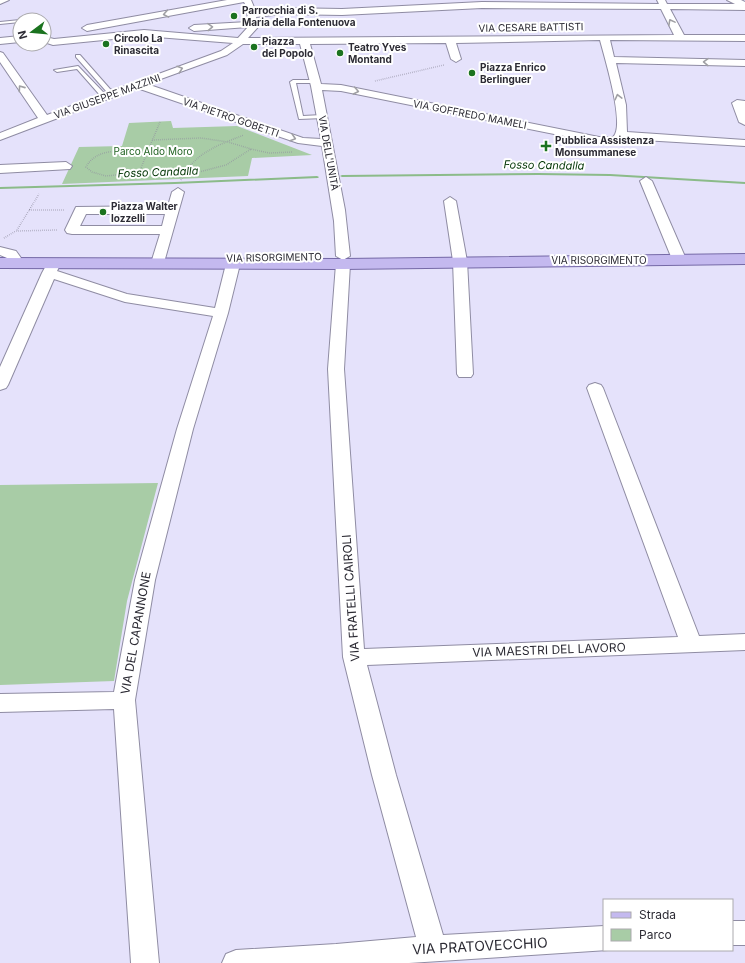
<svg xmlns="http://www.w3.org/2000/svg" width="745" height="963" font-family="Inter,sans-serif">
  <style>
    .green { fill: #a8cca6 }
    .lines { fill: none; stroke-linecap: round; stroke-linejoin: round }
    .stream { fill: #8bbb89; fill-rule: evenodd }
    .lane-casing { stroke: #8f8ca3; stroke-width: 2 }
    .street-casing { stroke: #8f8ca3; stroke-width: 2 }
    .secondary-casing { stroke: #8f8ca3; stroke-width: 2 }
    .primary-casing { stroke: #7569a6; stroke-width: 2 }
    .path { stroke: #8f8d9f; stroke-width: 1.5; stroke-dasharray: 0.5 1.5; stroke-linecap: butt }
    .lane { fill: #fff; fill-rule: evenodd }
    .street { fill: #fff; fill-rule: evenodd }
    .secondary { fill: #fff; fill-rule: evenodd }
    .primary { fill: #c4b9ef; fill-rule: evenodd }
    .oneway { stroke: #a0a0a4 }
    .poi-dot { fill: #1b731f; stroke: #fff; stroke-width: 1.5 }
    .labels { text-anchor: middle; stroke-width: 4; stroke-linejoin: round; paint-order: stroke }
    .far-poi-label { font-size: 10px; font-weight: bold; fill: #2c2b34; stroke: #fff; text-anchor: start }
    .far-street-label { font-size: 10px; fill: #2c2b34; stroke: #fff }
    .far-park-label { font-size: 10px; fill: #226323; stroke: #fff }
    .far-water-label { font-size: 11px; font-style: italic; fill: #003403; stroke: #fff }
    .street-label { font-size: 12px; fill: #2c2b34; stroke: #fff }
    .near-street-label { font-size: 14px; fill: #2c2b34; stroke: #fff }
  </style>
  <rect width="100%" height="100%" fill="#e5e2fb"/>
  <!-- green -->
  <path class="green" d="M 171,121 L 173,128 L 237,126 L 312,155 L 252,158 L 248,176 L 62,184 L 79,147 L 122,146 L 129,123 Z
    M 158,483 L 127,601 L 114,681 L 0,685 L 0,485 Z"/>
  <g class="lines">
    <!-- stream -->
    <path class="stream" d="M 538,173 L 610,174 L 745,182 L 745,184 L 610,176 L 538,175 L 342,177 L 340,176 L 342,175 Z
      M 317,176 L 319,177 L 318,178 L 175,184 L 0,189 L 0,187 L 175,182 Z"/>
    <!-- lane casing -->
    <g class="lane-casing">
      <path id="lane" d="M 20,20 L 20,22 L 0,24 L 0,22 L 20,20 L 21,20 Z
        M 76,55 L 80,55 L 110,89 L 116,92 L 116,94 L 106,91 L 76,57 Z
        M 78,66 L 103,92 L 109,95 L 109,97 L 99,94 L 77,69 L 57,72 L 54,70 Z
        M 293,80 L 317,80 L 318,81 L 315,83 L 296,83 L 303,116 L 322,115 L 324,116 L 324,118 L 299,119 L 290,82 Z"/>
    </g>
    <!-- street casing -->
    <g class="street-casing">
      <path id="street" d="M 0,0 L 9,0 L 0,4 Z
        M 227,0 L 251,0 L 256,12 L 282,8 L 342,9 L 482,2 L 659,4 L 657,0 L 665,0 L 667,4 L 745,4 L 745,10 L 670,9 L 684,35 L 745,35 L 745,41 L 610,40 L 614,57 L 745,60 L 745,66 L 616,63 L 626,105 L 627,132 L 745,140 L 745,146 L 625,139 L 613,144 L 599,143 L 341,91 L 322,90 L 345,210 L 350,256 L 343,260 L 348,261 L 350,264 L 344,369 L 364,649 L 678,637 L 587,388 L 589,385 L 595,383 L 601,385 L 603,388 L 699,636 L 745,634 L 745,650 L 367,665 L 396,775 L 443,935 L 604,926 L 604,950 L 608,950 L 409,963 L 222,963 L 226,954 L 236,950 L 336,944 L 416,937 L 372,775 L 343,657 L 328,369 L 336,264 L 338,261 L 343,260 L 336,256 L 334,221 L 322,146 L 298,143 L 137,88 L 0,140 L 0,133 L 38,118 L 0,62 L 0,52 L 3,53 L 47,115 L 221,51 L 233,43 L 144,36 L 53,45 L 44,42 L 44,32 L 48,33 L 50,38 L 54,39 L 144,30 L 238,38 L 248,27 L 194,31 L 189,28 L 194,25 L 248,22 L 247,8 L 244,2 L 87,31 L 82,28 L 87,25 ZM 482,8 L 661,9 L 674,35 L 248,38 L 258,27 L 256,17 L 282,14 L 342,15 ZM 600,40 C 604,56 626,126 613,137 L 599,137 L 341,85 L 321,84 L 310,44 L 446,43 L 451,59 L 456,62 L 461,59 L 456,43 ZM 243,44 L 300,44 L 311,86 L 321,139 L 303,138 L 147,84 L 227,55 Z
        M 20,36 L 20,42 L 0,44 L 0,38 Z
        M 737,100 L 745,101 L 745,125 L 739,122 L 732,103 Z
        M 66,162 L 72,166 L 70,169 L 0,173 L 0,165 Z
        M 646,177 L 652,181 L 686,259 L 684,262 L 674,262 L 672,259 L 640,181 Z
        M 178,188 L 184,192 L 163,266 L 153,266 L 151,263 L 160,234 L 72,234 L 67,233 L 65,230 L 76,207 L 168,206 L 172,192 ZM 86,214 L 165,214 L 162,226 L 80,226 Z
        M 450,197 L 456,201 L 467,261 L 473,374 L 471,377 L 459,377 L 457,374 L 453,261 L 444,201 Z
        M 0,247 L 16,251 L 21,258 L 17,266 L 7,266 L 5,263 L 7,258 L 0,255 Z
        M 54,259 L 59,260 L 61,263 L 57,271 L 127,294 L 215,308 L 226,264 L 228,261 L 238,261 L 240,264 L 228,313 L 193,429 L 155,580 L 135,700 L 159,963 L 131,963 L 114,709 L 0,712 L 0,694 L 114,692 L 135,580 L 177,429 L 213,316 L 125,302 L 54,279 L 8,385 L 6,388 L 0,390 L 0,367 L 42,273 L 49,260 Z
        M 732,921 L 745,921 L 745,945 L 732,945 Z"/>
    </g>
    <!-- secondary casing -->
    <g class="secondary-casing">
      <path id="secondary" d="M 727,0 L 741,0 L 745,2 L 745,9 Z"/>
    </g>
    <!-- primary casing -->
    <g class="primary-casing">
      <path id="primary" d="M 745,254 L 745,264 L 343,269 L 0,268 L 0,258 L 343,259 Z"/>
    </g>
    <!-- path -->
    <path class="path" d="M 375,81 L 444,65
      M 160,122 L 147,153 C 127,151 97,146 86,167 L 92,172 L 106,176 L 146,172 L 199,172 L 226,165 L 251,149 L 269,153 L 293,152
      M 152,140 L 201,138 L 228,142 L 251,149
      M 139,173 L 147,153
      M 181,180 C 194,153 218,145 244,135
      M 29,210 L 65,210
      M 17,230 L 39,194
      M 4,238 L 16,231 L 57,230"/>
    <!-- lane -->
    <use href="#lane" class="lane"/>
    <!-- street -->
    <use href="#street" class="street"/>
    <!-- secondary -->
    <use href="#secondary" class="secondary"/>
    <!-- primary -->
    <use href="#primary" class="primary"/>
  </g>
  <!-- one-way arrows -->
  <defs><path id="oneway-chevron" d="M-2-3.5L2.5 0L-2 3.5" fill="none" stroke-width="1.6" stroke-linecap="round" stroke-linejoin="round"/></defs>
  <g class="oneway">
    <use href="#oneway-chevron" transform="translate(166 14) rotate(170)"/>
    <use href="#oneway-chevron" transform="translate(671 22) rotate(-118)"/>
    <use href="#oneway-chevron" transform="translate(210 27) rotate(-1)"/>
    <use href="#oneway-chevron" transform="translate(706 62) rotate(-179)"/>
    <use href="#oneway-chevron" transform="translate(180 69) rotate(-19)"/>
    <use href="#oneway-chevron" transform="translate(21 88) rotate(-125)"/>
    <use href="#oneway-chevron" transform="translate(356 91) rotate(11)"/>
    <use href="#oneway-chevron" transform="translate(618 97) rotate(-104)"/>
    <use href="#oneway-chevron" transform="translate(293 138) rotate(17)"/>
  </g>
  <!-- markers -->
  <g class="poi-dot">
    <circle cx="234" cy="16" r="4"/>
    <circle cx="106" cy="44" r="4"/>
    <circle cx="254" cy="47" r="4"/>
    <circle cx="340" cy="53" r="4"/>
    <circle cx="472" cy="73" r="4"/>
    <path d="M544 140h4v4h4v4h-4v4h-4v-4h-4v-4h4z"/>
    <circle cx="103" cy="212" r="4"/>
  </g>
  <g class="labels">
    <!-- far-poi labels -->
    <g class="far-poi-label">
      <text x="242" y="14">Parrocchia di S.<tspan x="242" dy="12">Maria della Fontenuova</tspan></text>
      <text x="114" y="42">Circolo La<tspan x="114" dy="12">Rinascita</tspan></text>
      <text x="262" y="45">Piazza<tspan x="262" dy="12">del Popolo</tspan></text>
      <text x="348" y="51">Teatro Yves<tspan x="348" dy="12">Montand</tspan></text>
      <text x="480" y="71">Piazza Enrico<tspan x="480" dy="12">Berlinguer</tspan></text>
      <text x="555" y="144">Pubblica Assistenza<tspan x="555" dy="12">Monsummanese</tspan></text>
      <text x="111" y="210">Piazza Walter<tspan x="111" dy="12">Iozzelli</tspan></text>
    </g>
    <!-- far-street labels -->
    <g class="far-street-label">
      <text transform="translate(531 27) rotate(-1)" y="4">VIA CESARE BATTISTI</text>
      <text transform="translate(107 96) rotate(-20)" y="4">VIA GIUSEPPE MAZZINI</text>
      <text transform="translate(470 114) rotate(11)" y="4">VIA GOFFREDO MAMELI</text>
      <text transform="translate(231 117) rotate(19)" y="4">VIA PIETRO GOBETTI</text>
      <text transform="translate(329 153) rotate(80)" y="4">VIA DELL'UNITÀ</text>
      <text transform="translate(274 257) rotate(-1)" y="4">VIA RISORGIMENTO</text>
      <text x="599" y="264">VIA RISORGIMENTO</text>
    </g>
    <!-- far-park labels -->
    <g class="far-park-label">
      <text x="153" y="155">Parco Aldo Moro</text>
    </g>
    <!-- far-water labels -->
    <g class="far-water-label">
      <text transform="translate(544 165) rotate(1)" y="4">Fosso Candalla</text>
      <text transform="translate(158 172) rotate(-2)" y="4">Fosso Candalla</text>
    </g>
    <!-- street labels -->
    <g class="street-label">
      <text transform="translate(351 598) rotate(-94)" y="4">VIA FRATELLI CAIROLI</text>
      <text transform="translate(136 633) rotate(-80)" y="4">VIA DEL CAPANNONE</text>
      <text transform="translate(549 650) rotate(-2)" y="4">VIA MAESTRI DEL LAVORO</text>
    </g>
    <!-- near-street labels -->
    <g class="near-street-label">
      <text transform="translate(480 946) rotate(-3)" y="5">VIA PRATOVECCHIO</text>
    </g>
  </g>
  <!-- legend -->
  <rect x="603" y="899" width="130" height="52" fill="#ffffff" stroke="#abaaae"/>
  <rect x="611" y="912" width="20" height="6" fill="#c4b9ef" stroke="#abaaae"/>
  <text x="639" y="919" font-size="12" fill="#2c2b34">Strada</text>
  <rect x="611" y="929" width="20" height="12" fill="#a8cca6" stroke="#abaaae"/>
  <text x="639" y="939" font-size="12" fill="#2c2b34">Parco</text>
  <!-- north arrow -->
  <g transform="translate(32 32) rotate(254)"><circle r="19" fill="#ffffff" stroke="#abaaae"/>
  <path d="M0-3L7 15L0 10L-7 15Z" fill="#1b731f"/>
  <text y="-6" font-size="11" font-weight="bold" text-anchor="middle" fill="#2c2b34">N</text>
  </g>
</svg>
